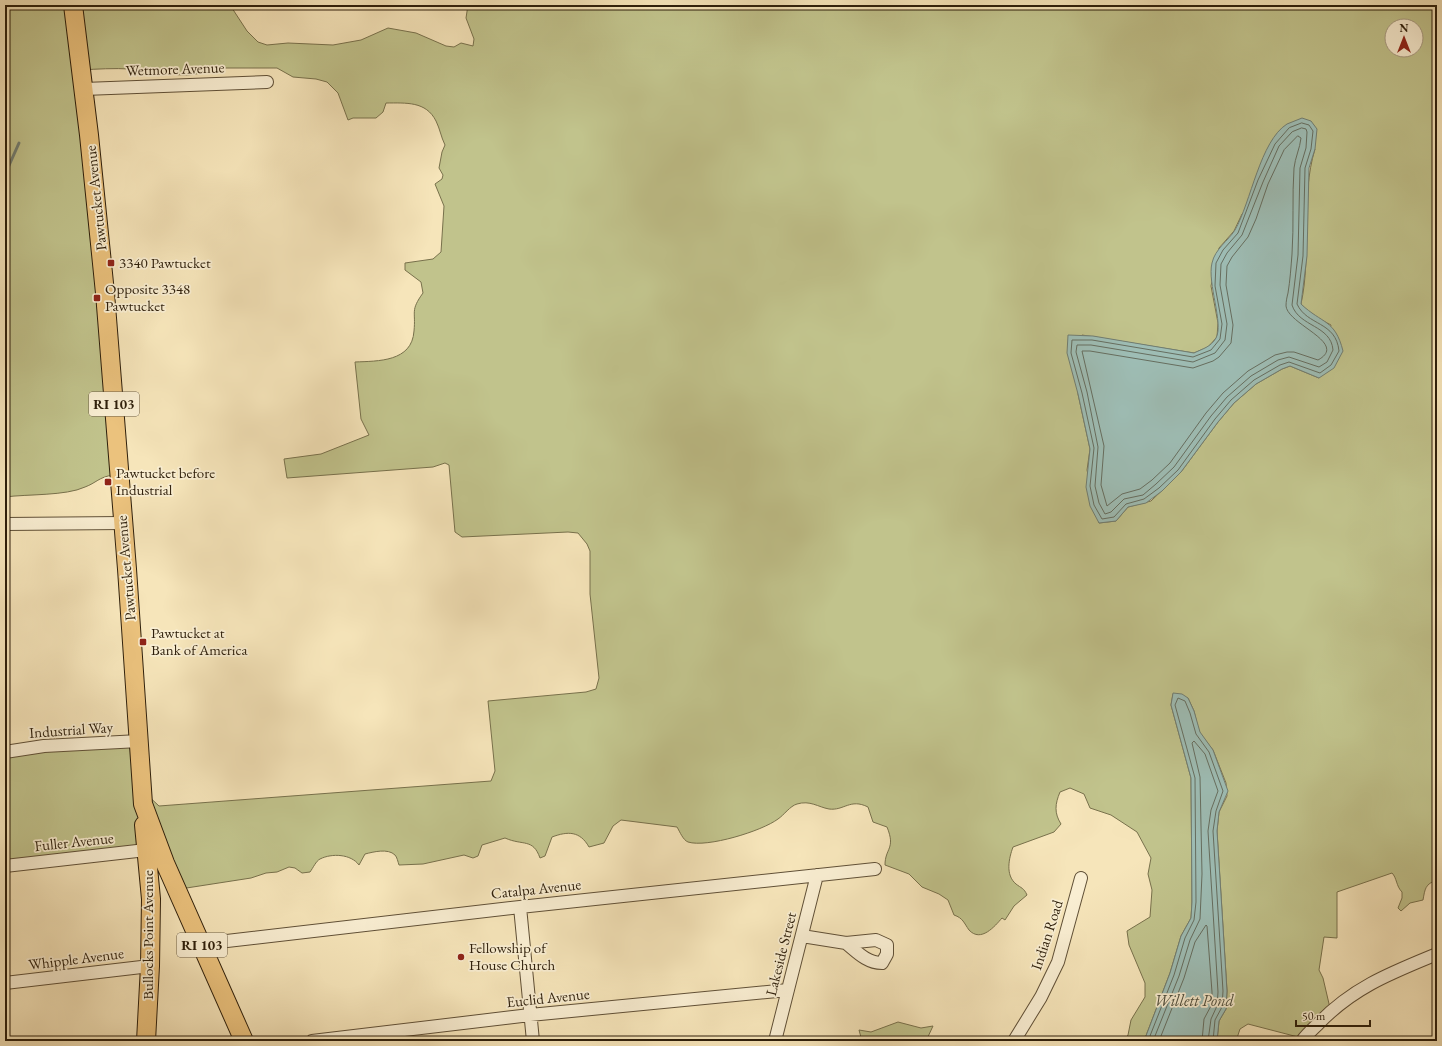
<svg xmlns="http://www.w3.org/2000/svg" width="1442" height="1046" font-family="'EB Garamond',serif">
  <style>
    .green { fill: #c1c38c; stroke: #78714c; fill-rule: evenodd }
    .water { fill: #9ebeb6; stroke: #717e72 }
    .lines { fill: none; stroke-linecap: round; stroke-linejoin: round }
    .shore { stroke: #666e60; stroke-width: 1 }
    .stream { stroke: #717e72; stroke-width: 3 }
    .minor-casing { stroke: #605037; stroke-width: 14 }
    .primary-casing { stroke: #2e1f0b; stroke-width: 20 }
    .minor { stroke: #f9eed2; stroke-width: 12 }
    .primary { stroke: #ebc27d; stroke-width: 18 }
    .poi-dot { fill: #8f2418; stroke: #f9eed2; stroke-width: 1.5 }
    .labels { text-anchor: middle; stroke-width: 3.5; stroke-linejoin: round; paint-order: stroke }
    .shield { fill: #f9eed2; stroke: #6b5d47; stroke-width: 1 }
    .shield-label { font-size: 14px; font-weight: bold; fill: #2e1f0b }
    .street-label { font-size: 15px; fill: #2e1f0b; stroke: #f9eed2 }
    .poi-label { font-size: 15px; fill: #2e1f0b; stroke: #f9eed2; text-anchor: start }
    .water-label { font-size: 16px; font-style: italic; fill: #504f3e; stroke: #f9eed2 }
  </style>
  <rect width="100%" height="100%" fill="#f6e5ba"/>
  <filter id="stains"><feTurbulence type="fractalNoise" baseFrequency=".005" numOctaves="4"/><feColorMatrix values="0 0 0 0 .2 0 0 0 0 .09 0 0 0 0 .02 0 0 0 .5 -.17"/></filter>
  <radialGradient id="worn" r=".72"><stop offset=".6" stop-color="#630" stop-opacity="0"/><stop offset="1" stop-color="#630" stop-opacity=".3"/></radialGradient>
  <!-- green -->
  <path class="green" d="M 5,5 L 230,5 L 247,31 L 258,42 L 267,45 L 288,43 L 333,45 L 361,40 L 388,28 L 416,33 L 446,46 L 454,47 L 461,43 L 473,46 L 474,39 L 466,18 L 468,5 L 1437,5 L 1437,880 C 1425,884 1425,889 1423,900 L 1410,903 L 1401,911 L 1398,908 L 1402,898 L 1402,892 C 1396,886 1397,878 1392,873 L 1337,892 L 1337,938 L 1324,937 L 1319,970 L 1323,978 L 1330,1008 L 1298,1037 L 1248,1024 L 1240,1029 L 1236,1041 L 1217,1041 L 1219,1021 L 1226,1009 L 1227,991 L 1217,831 L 1219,812 L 1227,796 L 1226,783 L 1213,750 L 1199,732 L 1194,711 L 1188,698 L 1173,694 L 1171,705 L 1191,778 L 1192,902 L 1191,918 L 1181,936 L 1170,973 L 1144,1041 L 1124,1041 L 1128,1035 L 1131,1020 L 1145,997 L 1145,983 L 1129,945 L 1127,931 L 1150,917 L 1152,890 L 1148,874 L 1151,858 L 1137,832 L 1111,815 L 1090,808 L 1084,794 L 1070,788 L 1060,792 C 1055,804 1054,813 1061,824 L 1054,832 L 1013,847 C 1009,858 1005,875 1016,884 C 1021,888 1024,888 1027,895 L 1014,906 L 1005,920 L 1002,918 C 995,926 981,943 969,930 C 964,923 963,918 954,915 L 948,900 L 939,894 L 922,887 L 909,874 L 885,865 C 885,848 896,849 887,827 L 873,822 L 868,807 C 850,798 844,811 829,809 C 818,807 810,800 797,804 C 790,806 784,815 778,819 C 762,831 707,848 688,842 C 683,840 680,832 677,827 L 621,820 L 613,826 L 604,843 L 589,847 C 580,831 568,831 552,837 L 545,856 L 540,858 C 533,838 523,846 505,838 L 482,845 L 478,856 L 473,858 L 464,855 L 423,864 L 399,865 C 398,862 397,857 395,855 C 388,848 373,852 365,854 L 359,865 C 351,854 332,853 320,859 C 316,861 313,868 310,872 L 302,873 L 295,868 L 289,867 L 277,872 L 266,873 L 251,878 L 180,889 L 147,844 L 5,867 L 5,751 L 139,740 L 144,792 L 159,806 L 491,781 L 495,771 L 488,701 L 586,692 L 596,689 L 599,678 L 590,594 L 590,551 L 587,544 L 578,533 L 568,532 L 462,537 L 455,532 L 449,465 L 445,463 L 433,467 L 287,478 L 284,459 L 321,454 L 369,435 L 361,419 L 355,362 C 378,361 412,362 414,331 C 416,311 410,311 423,293 L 421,282 L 405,270 L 405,263 L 433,259 L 441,252 L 444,206 L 435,184 L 442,179 L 443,175 L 439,168 L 442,152 L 445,145 C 441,137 440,129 436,121 C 426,101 406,103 386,103 L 383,112 L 376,118 L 353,118 L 348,120 L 338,93 L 327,82 L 316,79 L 293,77 L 277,68 L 211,68 C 189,83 155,69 131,69 C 114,68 97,69 81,70 L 113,475 C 99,477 96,483 85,487 C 66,496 27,494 5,497 ZM 1392,26 L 1416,26 L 1416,50 L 1392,50 ZM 1315,149 C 1300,198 1312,254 1301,304 L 1312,315 L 1331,325 L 1319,378 L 1290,366 L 1282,369 L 1256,384 L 1234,403 L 1218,422 L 1181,472 L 1151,501 L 1128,507 L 1116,521 L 1099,523 L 1087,470 L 1090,449 L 1078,394 L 1082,335 L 1194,353 L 1208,347 L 1217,337 L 1218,323 L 1211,286 L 1219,248 L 1234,231 L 1242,214 Z
    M 898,1022 L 921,1028 L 933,1026 L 926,1041 L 862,1041 L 859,1030 L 871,1032 Z"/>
  <!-- water -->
  <path class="water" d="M 1302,118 L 1311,121 L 1317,129 L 1315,149 L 1309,168 L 1307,256 L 1301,304 C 1322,324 1335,319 1343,351 L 1334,368 L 1319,378 L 1290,366 L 1282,369 L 1256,384 L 1234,403 L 1218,422 L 1181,472 L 1162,491 L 1146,503 L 1128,507 L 1116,521 L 1099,523 L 1090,506 L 1086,487 L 1090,449 L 1078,394 L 1067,353 L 1068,335 L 1093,336 L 1194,353 C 1202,349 1211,347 1216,338 C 1224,324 1207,283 1212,263 C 1215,249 1228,241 1235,230 C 1251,202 1260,141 1287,124 C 1292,122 1297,120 1302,118 Z
    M 1173,693 L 1182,694 L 1188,698 L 1194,711 L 1200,732 L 1213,750 L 1228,791 L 1219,812 L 1217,831 L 1227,991 L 1226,1009 L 1219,1021 L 1217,1041 L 1144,1041 L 1170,973 L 1181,936 L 1191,918 L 1192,902 L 1191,778 L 1171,705 Z"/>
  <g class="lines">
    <!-- shore -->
    <path class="shore" d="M 1302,123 L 1309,125 L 1313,131 L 1311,149 L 1305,168 L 1303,256 L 1297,304 C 1307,326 1336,321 1339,351 L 1331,365 L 1320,373 L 1289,362 L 1280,365 L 1254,380 L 1231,400 L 1215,419 L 1178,470 L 1159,488 L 1144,499 L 1126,504 L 1114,517 L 1102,519 L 1094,505 L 1090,486 L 1094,448 L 1082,393 L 1071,353 L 1072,340 L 1092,340 L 1193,357 L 1211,350 L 1220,339 L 1222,324 L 1215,286 L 1216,263 L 1223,250 L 1238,233 L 1258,180 L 1275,144 L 1289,128 Z
      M 1302,128 L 1306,129 L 1307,132 L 1306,148 L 1300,168 L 1298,255 L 1292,305 C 1299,327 1331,325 1333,350 L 1327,362 L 1319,367 L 1289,357 L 1278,360 L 1251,376 L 1227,397 L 1211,416 L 1174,467 L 1156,484 L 1143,495 L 1124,499 L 1111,512 L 1105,514 L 1099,503 L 1095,486 L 1098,447 L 1087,392 L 1076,352 L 1077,345 L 1091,345 L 1193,362 L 1215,353 L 1225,340 L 1227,324 L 1220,285 L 1221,264 L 1227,253 L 1242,235 L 1263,182 L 1279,146 L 1292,132 Z
      M 1298,136 L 1301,138 C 1300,148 1295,158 1294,168 C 1292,196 1294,225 1292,254 C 1291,267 1290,281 1288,293 C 1287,297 1286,301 1286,306 C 1288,325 1349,343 1318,360 L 1294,352 L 1287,352 L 1275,355 L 1248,371 L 1223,393 L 1206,413 L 1170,463 L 1152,480 L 1140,489 L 1122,494 L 1107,506 L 1101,485 L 1104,446 L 1082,351 L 1090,351 L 1193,368 L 1213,361 L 1219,357 L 1231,343 L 1233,325 L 1226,285 L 1227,266 L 1232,257 L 1248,237 L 1256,219 L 1268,184 L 1284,150 Z
      M 1148,1041 L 1174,975 L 1185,938 L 1194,920 L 1196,902 L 1195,778 L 1175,705 L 1178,698 L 1185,701 L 1190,713 L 1196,734 L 1209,752 L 1223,791 L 1216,811 L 1213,831 L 1223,991 L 1222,1007 L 1215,1020 L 1213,1041
      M 1153,1041 L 1179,976 L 1190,940 L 1200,919 L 1202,874 L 1200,777 L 1192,743 L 1194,741 L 1205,754 L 1218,791 L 1211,810 L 1208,831 L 1218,992 L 1217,1006 L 1211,1019 L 1208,1041
      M 1159,1041 L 1184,978 L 1195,942 L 1206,925 L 1207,926 L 1212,992 L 1212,1004 L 1204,1019 L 1202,1041"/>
    <!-- stream -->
    <path class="stream" d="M 7,170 L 19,143"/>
    <!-- minor casing -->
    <g class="minor-casing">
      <path id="minor" d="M 84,89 L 267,82
        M 5,524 L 123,523
        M 5,752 L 44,746 L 139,741
        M 5,866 L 146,850
        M 520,907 L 533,1041
        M 802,936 L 846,943
        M 876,940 L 887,945 L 887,954 L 882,963 C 867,963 857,952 846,943 Z
        M 201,944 L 520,907 L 875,869
        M 5,983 L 150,966
        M 312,1041 L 530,1015 L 788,990
        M 775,1041 L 817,875
        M 1014,1041 L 1041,997 L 1058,962 L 1081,878
        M 1302,1041 C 1307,1034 1313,1029 1319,1023 C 1354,987 1391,973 1437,954"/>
    </g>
    <!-- primary casing -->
    <g class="primary-casing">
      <path id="primary" d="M 73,5 L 89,135 L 105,293 L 127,569 L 143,804 L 165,863 L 244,1041
        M 144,825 L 151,899 L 150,966 L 146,1041"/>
    </g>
    <!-- minor -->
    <use href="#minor" class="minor"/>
    <!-- primary -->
    <use href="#primary" class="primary"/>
  </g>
  <!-- markers -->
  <g class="poi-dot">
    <rect x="107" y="259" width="8" height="8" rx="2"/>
    <rect x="93" y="294" width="8" height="8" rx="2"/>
    <rect x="104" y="478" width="8" height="8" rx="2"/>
    <rect x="139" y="638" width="8" height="8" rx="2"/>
    <circle cx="461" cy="957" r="4"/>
  </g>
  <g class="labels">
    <!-- shield labels -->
    <g class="shield">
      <rect x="89" y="392" width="50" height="24" rx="3"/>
      <rect x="177" y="933" width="50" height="24" rx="3"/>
    </g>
    <g class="shield-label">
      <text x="114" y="409">RI 103</text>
      <text x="202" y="950">RI 103</text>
    </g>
    <!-- street labels -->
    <g class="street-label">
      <text transform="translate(175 69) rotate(-2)" y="5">Wetmore Avenue</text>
      <text transform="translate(96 198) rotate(-96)" y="5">Pawtucket Avenue</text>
      <text transform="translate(126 568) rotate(-95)" y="5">Pawtucket Avenue</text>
      <text transform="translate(71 730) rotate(-4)" y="5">Industrial Way</text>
      <text transform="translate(74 842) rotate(-6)" y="5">Fuller Avenue</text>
      <text transform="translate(536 889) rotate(-6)" y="5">Catalpa Avenue</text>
      <text transform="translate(148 935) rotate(-90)" y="5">Bullocks Point Avenue</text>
      <text transform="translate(1047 935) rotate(-72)" y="5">Indian Road</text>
      <text transform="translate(781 954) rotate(-76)" y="5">Lakeside Street</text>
      <text transform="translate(76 959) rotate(-7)" y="5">Whipple Avenue</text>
      <text transform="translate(548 998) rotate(-6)" y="5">Euclid Avenue</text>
    </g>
    <!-- poi labels -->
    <g class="poi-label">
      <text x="119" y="268">3340 Pawtucket</text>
      <text x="105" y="294">Opposite 3348<tspan x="105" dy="17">Pawtucket</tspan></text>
      <text x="116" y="478">Pawtucket before<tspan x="116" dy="17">Industrial</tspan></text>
      <text x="151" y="638">Pawtucket at<tspan x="151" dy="17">Bank of America</tspan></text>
      <text x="469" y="953">Fellowship of<tspan x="469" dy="17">House Church</tspan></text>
    </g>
    <!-- water labels -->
    <g class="water-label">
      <text x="1194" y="1006">Willett Pond</text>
    </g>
  </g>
  <!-- margin -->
  <rect width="1442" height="1046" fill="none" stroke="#f6e5ba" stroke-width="20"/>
  <rect x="6" y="6" width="1430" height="1034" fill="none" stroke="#2e1f0b" stroke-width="2"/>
  <rect x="10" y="10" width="1422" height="1026" fill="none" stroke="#2e1f0b"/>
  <!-- north arrow -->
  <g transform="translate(1404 38)"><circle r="19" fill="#f9eed2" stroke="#a89b82"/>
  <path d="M0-3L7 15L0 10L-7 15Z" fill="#8f2418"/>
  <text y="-6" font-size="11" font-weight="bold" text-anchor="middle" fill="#2e1f0b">N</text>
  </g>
  <!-- scale -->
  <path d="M1296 1020v6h74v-6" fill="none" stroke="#2e1f0b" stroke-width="2"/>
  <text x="1302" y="1020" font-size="12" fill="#2e1f0b" stroke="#f9eed2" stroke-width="3" paint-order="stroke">50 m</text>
  <rect width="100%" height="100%" filter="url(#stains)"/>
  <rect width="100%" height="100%" fill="url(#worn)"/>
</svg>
